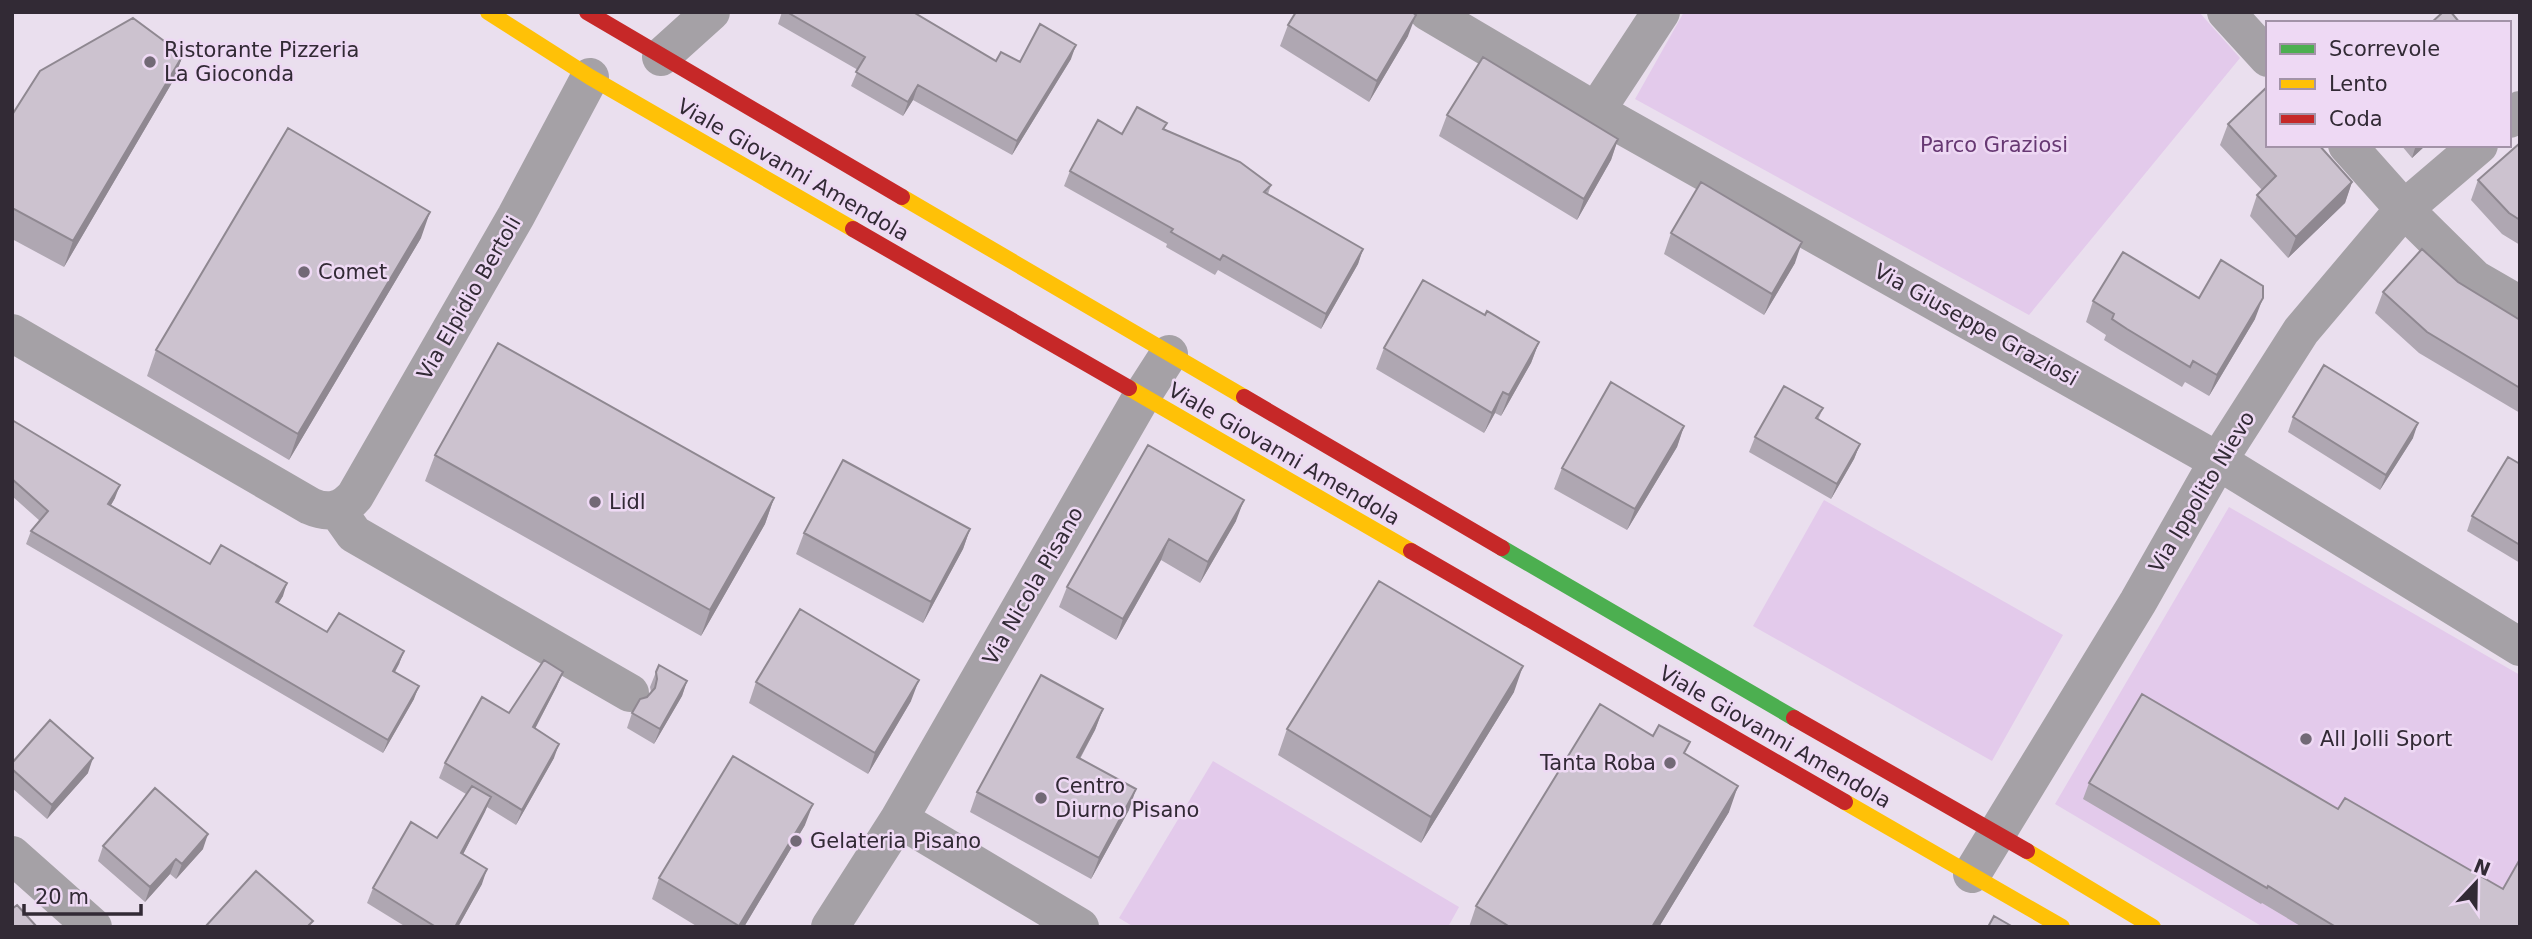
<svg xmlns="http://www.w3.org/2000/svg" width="2532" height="939" font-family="'DejaVu Sans',sans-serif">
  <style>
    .green { fill: #e3caeb }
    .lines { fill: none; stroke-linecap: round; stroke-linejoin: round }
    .street { stroke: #a5a1a6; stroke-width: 38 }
    .fast { stroke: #4caf50; stroke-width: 16 }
    .slow { stroke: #ffc107; stroke-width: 16 }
    .jam { stroke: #c62828; stroke-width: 16 }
    .wall { fill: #afa7b2 }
    .shaded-wall { fill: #8f8891 }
    .building { fill: #ccc2cf; stroke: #8f8891; stroke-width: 2 }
    .poi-dot { fill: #726976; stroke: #eed9f4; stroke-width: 2.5 }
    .labels { text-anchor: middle; stroke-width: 5; stroke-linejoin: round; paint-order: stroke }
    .poi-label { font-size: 21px; fill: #322a35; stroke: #eed9f4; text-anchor: start }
    .park-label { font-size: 21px; fill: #673873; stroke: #eed9f4 }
    .street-label { font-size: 21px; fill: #322a35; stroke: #eed9f4 }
  </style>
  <rect width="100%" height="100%" fill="#eadfee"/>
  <!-- green -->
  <path class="green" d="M 1684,12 L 2199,12 L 2240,58 L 2029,315 L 1635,99 Z
    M 1824,500 L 2063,635 L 1992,761 L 1753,626 Z
    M 2229,507 L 2520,675 L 2520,927 L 2263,927 L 2055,804 Z
    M 1213,761 L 1459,907 L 1448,927 L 1134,927 L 1119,918 Z"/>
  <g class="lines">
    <!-- street -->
    <path class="street" d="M 1428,12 L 1596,111 L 2218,461 L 2520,647
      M 2226,12 L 2268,58
      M 661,57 L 711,12
      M 1596,111 L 1661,12
      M 2509,119 L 2520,110
      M 2347,145 L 2404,209 L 2475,279 L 2520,305
      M 12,333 L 310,506 C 328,514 342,511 355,496 L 516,216 L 590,77
      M 337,510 L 354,534 L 630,693
      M 899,819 L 1080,927
      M 12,855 L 93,927
      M 1972,874 L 2138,602 L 2218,461 L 2301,331 L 2404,209 L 2479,145
      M 830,927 L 899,819 L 1142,396 L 1169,354"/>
    <!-- fast -->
    <path class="fast" d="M 1502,548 L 1794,718"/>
    <!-- slow -->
    <path class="slow" d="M 488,12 L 590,77 L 853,229
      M 902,197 L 1244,397
      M 1129,388 L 1411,551
      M 1845,802 L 2062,927
      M 2027,851 L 2153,927"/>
    <!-- jam -->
    <path class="jam" d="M 587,12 L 902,197
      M 853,229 L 1129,388
      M 1244,397 L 1502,548
      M 1411,551 L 1845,802
      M 1794,718 L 2027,851"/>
  </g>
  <!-- wall -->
  <path class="wall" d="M 782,12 L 913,12 L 996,61 L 1020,62 L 1071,59 L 1012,155 L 913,100 L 903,116 L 851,86 L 858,70 L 778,24 Z
    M 1288,25 L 1408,36 L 1369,102 L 1280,46 Z
    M 183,55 L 173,81 L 64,267 L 12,239 L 12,115 Z
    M 1447,115 L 1618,139 L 1611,160 L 1577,220 L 1439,136 Z
    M 2228,124 L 2352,182 L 2345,203 L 2288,258 L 2250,216 L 2257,195 L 2262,190 L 2220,145 Z
    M 1164,130 L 1271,185 L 1268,194 L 1363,249 L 1358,264 L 1321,329 L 1218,270 L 1215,275 L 1166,247 L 1167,244 L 1064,186 L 1070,171 L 1122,134 Z
    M 2520,143 L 2520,245 L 2502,234 L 2471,200 L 2478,180 Z
    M 2401,145 L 2426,145 L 2412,158 Z
    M 1671,233 L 1795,263 L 1764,315 L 1664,254 Z
    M 421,238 L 289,460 L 147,376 L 156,350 Z
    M 2458,282 L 2520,320 L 2520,413 L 2419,353 L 2375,313 L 2383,292 Z
    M 2199,298 L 2255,319 L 2209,396 L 2185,382 L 2182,387 L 2120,350 L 2104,340 L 2106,335 L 2086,322 L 2093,301 Z
    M 1485,315 L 1539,342 L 1531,363 L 1501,416 L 1495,413 L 1484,433 L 1376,369 L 1384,348 Z
    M 1823,408 L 1818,420 L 1860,444 L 1854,459 L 1831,499 L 1749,452 L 1755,437 Z
    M 2293,417 L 2413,438 L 2380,490 L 2288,432 Z
    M 12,420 L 115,498 L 111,505 L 210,564 L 283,596 L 278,604 L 327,632 L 404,651 L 399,664 L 395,672 L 414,699 L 383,753 L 26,544 L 31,531 L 40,521 L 12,496 Z
    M 1684,426 L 1677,447 L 1627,530 L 1554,489 L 1562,468 Z
    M 1148,445 L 1236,521 L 1200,583 L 1161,560 L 1116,640 L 1059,607 L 1067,587 Z
    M 435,455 L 774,498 L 765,524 L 701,636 L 425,481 Z
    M 2520,464 L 2520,563 L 2467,531 L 2472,516 Z
    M 970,529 L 963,549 L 923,623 L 796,554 L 804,533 Z
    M 656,672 L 687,681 L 682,696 L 654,744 L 627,728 L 632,713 L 651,692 L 650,687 Z
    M 756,682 L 911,701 L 868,774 L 749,703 Z
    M 557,686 L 535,729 L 554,758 L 516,825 L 487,807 L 463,854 L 482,884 L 458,927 L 406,927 L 367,903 L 373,888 L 437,838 L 466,794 L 439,778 L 445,763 L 509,713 Z
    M 1514,692 L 1421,843 L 1278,755 L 1287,729 Z
    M 1103,709 L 1095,730 L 1080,759 L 1129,810 L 1091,879 L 970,812 L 977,792 Z
    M 1653,736 L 1686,754 L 1729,812 L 1659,927 L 1469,927 L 1476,906 Z
    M 12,763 L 88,773 L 47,819 L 12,788 Z
    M 2089,783 L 2338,809 L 2503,889 L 2520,927 L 2302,927 L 2262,903 L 2261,904 L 2083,799 Z
    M 805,825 L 744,927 L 698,927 L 652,899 L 659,878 Z
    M 103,846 L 203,849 L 176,879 L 170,874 L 145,902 L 98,861 Z"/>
  <!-- shaded-wall -->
  <path class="shaded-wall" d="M 1416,15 L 1408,36 L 1369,102 L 1377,81 Z
    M 1076,45 L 1071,59 L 1012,155 L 1017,141 Z
    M 183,55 L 173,81 L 64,267 L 73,241 Z
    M 918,85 L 913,100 L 903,116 L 908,102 Z
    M 1618,139 L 1611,160 L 1577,220 L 1584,199 Z
    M 2416,145 L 2426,145 L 2412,158 Z
    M 2352,182 L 2345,203 L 2288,258 L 2296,237 Z
    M 430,212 L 421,238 L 289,460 L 298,434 Z
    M 1802,242 L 1795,263 L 1764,315 L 1772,294 Z
    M 1363,249 L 1358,264 L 1321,329 L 1326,314 Z
    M 2263,298 L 2255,319 L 2209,396 L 2217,375 Z
    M 1539,342 L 1531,363 L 1501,416 L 1509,395 Z
    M 1503,392 L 1495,413 L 1484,433 L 1492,413 Z
    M 2418,423 L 2413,438 L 2380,490 L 2386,475 Z
    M 1684,426 L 1677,447 L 1627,530 L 1635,509 Z
    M 1860,444 L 1854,459 L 1831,499 L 1837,484 Z
    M 120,485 L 115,498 L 104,517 L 108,504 Z
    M 774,498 L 765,524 L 701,636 L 710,610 Z
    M 1244,500 L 1236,521 L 1200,583 L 1208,562 Z
    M 970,529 L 963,549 L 923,623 L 931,602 Z
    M 1169,539 L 1161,560 L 1116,640 L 1123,619 Z
    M 287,583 L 283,596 L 271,615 L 276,602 Z
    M 404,651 L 399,664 L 388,684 L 393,671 Z
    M 1523,666 L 1514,692 L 1421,843 L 1431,817 Z
    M 563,672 L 557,686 L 528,742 L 533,727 Z
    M 919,680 L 911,701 L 868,774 L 875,753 Z
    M 687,681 L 682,696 L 654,744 L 660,729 Z
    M 419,686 L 414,699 L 383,753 L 388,740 Z
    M 1103,709 L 1095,730 L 1069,778 L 1077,757 Z
    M 559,744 L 554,758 L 516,825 L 522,810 Z
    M 93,758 L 88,773 L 47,819 L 52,805 Z
    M 1738,786 L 1729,812 L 1659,927 L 1652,927 Z
    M 1136,789 L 1129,810 L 1091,879 L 1099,858 Z
    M 491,797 L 485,812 L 456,868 L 461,853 Z
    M 813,804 L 805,825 L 744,927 L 739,927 Z
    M 208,834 L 203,849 L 176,879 L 182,864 Z
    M 176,859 L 170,874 L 145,902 L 150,887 Z
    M 487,869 L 482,884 L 458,927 L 455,927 Z"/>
  <!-- building -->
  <path class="building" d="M 787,12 L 913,12 L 996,61 L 1001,52 L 1020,62 L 1040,24 L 1076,45 L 1017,141 L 918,85 L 908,102 L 856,72 L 865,57 Z
    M 1296,12 L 1412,12 L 1416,15 L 1377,81 L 1288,25 Z
    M 2443,12 L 2451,12 L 2460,23 L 2431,23 Z
    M 133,18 L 183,55 L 73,241 L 12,208 L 12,115 L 40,71 Z
    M 1483,57 L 1618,139 L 1584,199 L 1447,115 Z
    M 2267,87 L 2268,88 L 2268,145 L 2319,145 L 2352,182 L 2296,237 L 2257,195 L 2276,176 L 2228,124 Z
    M 1137,107 L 1167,123 L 1163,129 L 1240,162 L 1271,185 L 1264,192 L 1363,249 L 1326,314 L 1223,255 L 1220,260 L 1171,232 L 1173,229 L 1070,171 L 1098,120 L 1122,134 Z
    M 288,128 L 430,212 L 298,434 L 156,350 Z
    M 2520,143 L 2520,220 L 2509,213 L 2478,180 Z
    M 1701,182 L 1802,242 L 1772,294 L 1671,233 Z
    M 2422,249 L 2458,282 L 2520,320 L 2520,388 L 2427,332 L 2383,292 Z
    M 2123,252 L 2199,298 L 2221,260 L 2263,286 L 2263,298 L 2217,375 L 2193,361 L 2190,367 L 2127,329 L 2112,319 L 2114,314 L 2093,301 Z
    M 1423,280 L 1485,315 L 1487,311 L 1539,342 L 1509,395 L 1503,392 L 1492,413 L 1384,348 Z
    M 498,343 L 774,498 L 710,610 L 435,455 Z
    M 2324,365 L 2418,423 L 2386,475 L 2293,417 Z
    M 1611,382 L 1684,426 L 1635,509 L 1562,468 Z
    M 1784,386 L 1823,408 L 1816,418 L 1860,444 L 1837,484 L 1755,437 Z
    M 12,420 L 120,485 L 108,504 L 210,564 L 221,545 L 287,583 L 276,602 L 327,632 L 339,613 L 404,651 L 393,671 L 419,686 L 388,740 L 31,531 L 48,511 L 12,479 Z
    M 1148,445 L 1244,500 L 1208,562 L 1169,539 L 1123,619 L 1067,587 Z
    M 2508,457 L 2520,464 L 2520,545 L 2472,516 Z
    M 843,460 L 970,529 L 931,602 L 804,533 Z
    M 1379,581 L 1523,666 L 1431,817 L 1287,729 Z
    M 800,609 L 919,680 L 875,753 L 756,682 Z
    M 544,660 L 563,672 L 533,727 L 559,744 L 522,810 L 445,763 L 482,697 L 509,713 Z
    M 659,665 L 687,681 L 660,729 L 632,713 L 640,699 L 647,697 L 655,688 L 657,679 L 656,672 Z
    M 1041,675 L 1103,709 L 1077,757 L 1136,789 L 1099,858 L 977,792 Z
    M 2142,694 L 2338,809 L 2345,798 L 2503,889 L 2520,859 L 2520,927 L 2336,927 L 2268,886 L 2267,888 L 2089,783 Z
    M 1600,704 L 1653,736 L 1659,725 L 1690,742 L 1684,753 L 1738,786 L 1652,927 L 1510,927 L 1476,906 Z
    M 50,720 L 93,758 L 52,805 L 12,769 L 12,763 Z
    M 733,756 L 813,804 L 739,926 L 659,878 Z
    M 472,786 L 491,797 L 461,853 L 487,869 L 455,927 L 436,927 L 373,888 L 411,822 L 437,838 Z
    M 155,788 L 208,834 L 182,864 L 176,859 L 150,887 L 103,846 Z
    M 256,871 L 313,921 L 307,927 L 205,927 Z
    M 17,905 L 37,927 L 12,927 L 12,909 Z
    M 1994,916 L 2013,927 L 1988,927 Z"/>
  <!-- markers -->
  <g class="poi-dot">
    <circle cx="150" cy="62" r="7"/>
    <circle cx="304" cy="272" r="7"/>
    <circle cx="595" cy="502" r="7"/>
    <circle cx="2306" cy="739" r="7"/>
    <circle cx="1670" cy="763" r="7"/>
    <circle cx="1041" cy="798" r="7"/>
    <circle cx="796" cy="841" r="7"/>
  </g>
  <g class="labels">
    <!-- poi labels -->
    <g class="poi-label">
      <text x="164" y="57">Ristorante Pizzeria<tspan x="164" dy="24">La Gioconda</tspan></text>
      <text x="318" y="279">Comet</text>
      <text x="609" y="509">Lidl</text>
      <text x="2320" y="746">All Jolli Sport</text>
      <text x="1656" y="770" text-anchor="end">Tanta Roba</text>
      <text x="1055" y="793">Centro<tspan x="1055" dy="24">Diurno Pisano</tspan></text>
      <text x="810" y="848">Gelateria Pisano</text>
    </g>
    <!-- park labels -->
    <g class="park-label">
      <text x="1994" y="152">Parco Graziosi</text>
    </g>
    <!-- street labels -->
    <g class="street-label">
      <text transform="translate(793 170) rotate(30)" y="7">Viale Giovanni Amendola</text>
      <text transform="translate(469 298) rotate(-60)" y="7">Via Elpidio Bertoli</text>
      <text transform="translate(1976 325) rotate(29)" y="7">Via Giuseppe Graziosi</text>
      <text transform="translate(1284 454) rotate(30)" y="7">Viale Giovanni Amendola</text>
      <text transform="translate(2202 492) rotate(-59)" y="7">Via Ippolito Nievo</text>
      <text transform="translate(1033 586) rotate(-60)" y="7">Via Nicola Pisano</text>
      <text transform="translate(1775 737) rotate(30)" y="7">Viale Giovanni Amendola</text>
    </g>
  </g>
  <!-- border -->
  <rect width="2532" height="939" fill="none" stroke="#322a35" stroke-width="28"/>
  <!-- legend -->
  <rect x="2266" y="21" width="245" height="126" fill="#eed9f4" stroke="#a393a8" stroke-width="2"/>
  <rect x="2280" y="44" width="35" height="10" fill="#4caf50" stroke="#a393a8" stroke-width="2"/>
  <text x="2329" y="56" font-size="21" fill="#322a35">Scorrevole</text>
  <rect x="2280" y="79" width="35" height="10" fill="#ffc107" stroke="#a393a8" stroke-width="2"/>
  <text x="2329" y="91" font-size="21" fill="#322a35">Lento</text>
  <rect x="2280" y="114" width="35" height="10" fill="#c62828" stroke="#a393a8" stroke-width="2"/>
  <text x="2329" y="126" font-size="21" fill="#322a35">Coda</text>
  <!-- north arrow -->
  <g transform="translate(2476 883) rotate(22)" stroke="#eed9f4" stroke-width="5" paint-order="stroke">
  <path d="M0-5L12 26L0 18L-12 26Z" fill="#322a35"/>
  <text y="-10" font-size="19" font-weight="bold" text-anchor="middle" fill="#322a35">N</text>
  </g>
  <!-- scale -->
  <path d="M24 904v10h117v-10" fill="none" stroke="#322a35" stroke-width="3.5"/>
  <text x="35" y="904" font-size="21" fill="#322a35" stroke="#eed9f4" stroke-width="5" paint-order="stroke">20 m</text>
</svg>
